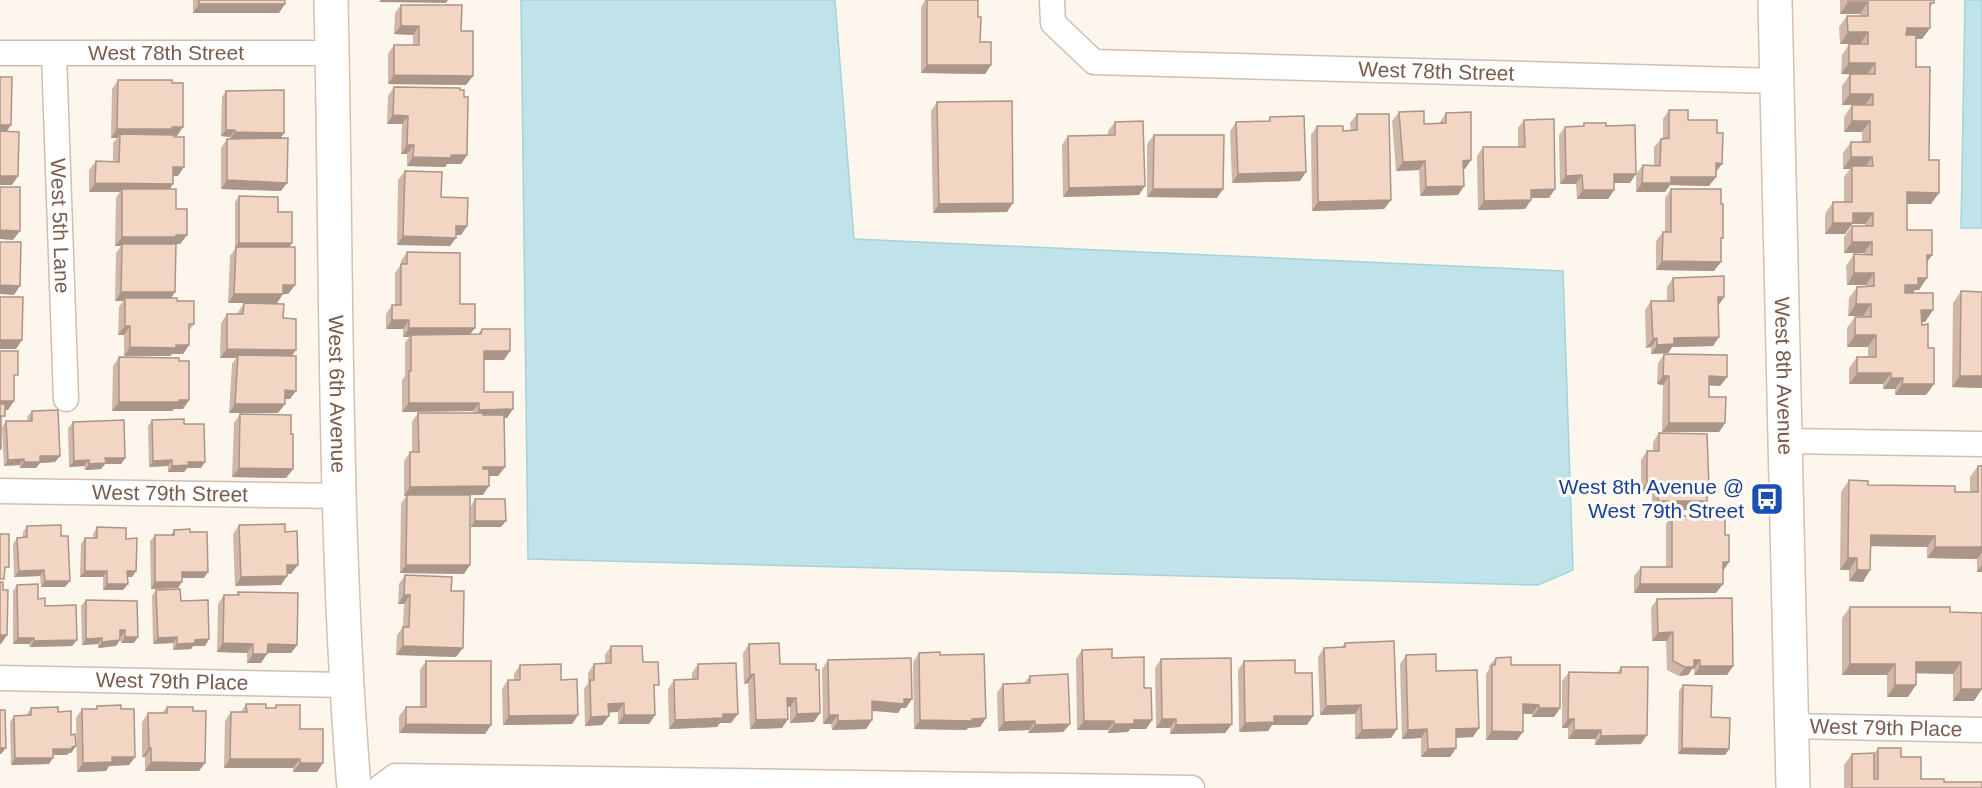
<svg xmlns="http://www.w3.org/2000/svg" width="1982" height="788" font-family="Helvetica,sans-serif">
  <style>
    .water { fill: #bfe3e8; stroke: #a5d3da; stroke-width: 1.5 }
    .lines { fill: none; stroke-linecap: round; stroke-linejoin: round }
    .street-casing { stroke: #d1beb0; stroke-width: 27 }
    .secondary-casing { stroke: #d6c0b0; stroke-width: 36 }
    .street { stroke: #fff; stroke-width: 24 }
    .secondary { stroke: #fff; stroke-width: 33 }
    .wall { fill: #d1b7a8 }
    .shaded-wall { fill: #aa9588 }
    .building { fill: #f3d5c3; stroke: #aa9588; stroke-width: 1.5 }
    .labels { text-anchor: middle; stroke-width: 6; stroke-linejoin: round; paint-order: stroke }
    .street-label { font-size: 21px; fill: #7a5c4d; stroke: #fffaf3 }
    .transit-label { font-size: 21px; fill: #164399; stroke: #fffaf3; text-anchor: end }
  </style>
  <rect width="100%" height="100%" fill="#fdf6ec"/>
  <!-- water -->
  <path class="water" d="M 521,0 L 835,0 L 854,239 L 1563,271 L 1573,570 L 1538,585 L 528,559 Z
    M 1965,0 L 1982,0 L 1982,228 L 1961,228 Z"/>
  <g class="lines">
    <!-- street casing -->
    <g class="street-casing">
      <g id="street">
        <path id="s1" d="M 1052,0 L 1053,23 L 1094,62 L 1776,81"/>
        <path id="s2" d="M 0,53 L 332,53"/>
        <path id="s3" d="M 54,54 L 66,399"/>
        <path d="M 1785,441 L 1982,444"/>
        <path id="s4" d="M 0,491 L 340,496"/>
        <path id="s5" d="M 0,678 L 345,685"/>
        <path id="s6" d="M 1792,726 L 1982,730"/>
        <path d="M 379,788 L 395,776 L 1192,788"/>
      </g>
    </g>
    <!-- secondary casing -->
    <g class="secondary-casing">
      <g id="secondary">
        <path id="s7" d="M 331,0 C 337,263 333,526 354,788"/>
        <path id="s8" d="M 1775,0 L 1793,788"/>
      </g>
    </g>
    <!-- street -->
    <use href="#street" class="street"/>
    <!-- secondary -->
    <use href="#secondary" class="secondary"/>
  </g>
  <!-- wall -->
  <path class="wall" d="M 193,0 L 285,0 L 279,13 L 193,13 Z
    M 925,0 L 978,0 L 978,17 L 980,42 L 991,65 L 985,74 L 921,73 L 921,7 Z
    M 1840,0 L 1934,0 L 1930,8 L 1930,28 L 1922,39 L 1916,39 L 1916,67 L 1929,160 L 1931,204 L 1907,204 L 1907,230 L 1927,263 L 1919,290 L 1915,290 L 1913,293 L 1933,310 L 1925,322 L 1921,322 L 1928,348 L 1934,384 L 1926,395 L 1895,395 L 1895,389 L 1883,389 L 1883,384 L 1849,384 L 1849,368 L 1857,357 L 1868,357 L 1868,347 L 1847,347 L 1847,328 L 1855,317 L 1863,317 L 1863,316 L 1848,316 L 1849,298 L 1857,287 L 1866,287 L 1866,285 L 1847,285 L 1846,266 L 1854,254 L 1864,255 L 1864,253 L 1844,253 L 1844,237 L 1852,226 L 1865,226 L 1865,224 L 1852,224 L 1845,234 L 1825,234 L 1825,214 L 1833,202 L 1844,202 L 1844,177 L 1850,169 L 1843,169 L 1843,153 L 1851,142 L 1862,142 L 1862,132 L 1844,132 L 1844,117 L 1852,105 L 1842,105 L 1842,86 L 1850,74 L 1841,74 L 1842,55 L 1849,44 L 1860,44 L 1840,44 L 1839,27 L 1847,16 L 1860,16 L 1860,14 L 1840,14 Z
    M 401,5 L 461,31 L 466,85 L 388,84 L 388,54 L 394,45 L 413,45 L 413,35 L 394,34 L 395,13 Z
    M 118,80 L 177,136 L 174,136 L 178,176 L 173,176 L 169,189 L 187,235 L 180,244 L 171,244 L 175,292 L 171,298 L 177,301 L 194,324 L 189,331 L 189,345 L 183,354 L 172,354 L 170,356 L 124,356 L 124,335 L 118,335 L 119,307 L 123,301 L 115,301 L 116,253 L 121,246 L 115,246 L 116,198 L 120,192 L 89,192 L 89,170 L 96,161 L 113,162 L 113,143 L 117,138 L 111,138 L 112,89 Z
    M 394,87 L 460,90 L 464,97 L 467,155 L 461,164 L 447,164 L 445,167 L 407,166 L 407,154 L 401,154 L 402,124 L 387,124 L 388,96 Z
    M 226,91 L 284,133 L 280,139 L 281,191 L 221,189 L 221,148 L 227,139 L 263,139 L 230,139 L 230,137 L 221,136 L 222,97 Z
    M 937,102 L 1007,212 L 933,213 L 931,111 Z
    M 1669,110 L 1688,120 L 1716,172 L 1709,186 L 1670,185 L 1665,192 L 1636,192 L 1636,174 L 1643,165 L 1654,166 L 1654,147 L 1661,139 L 1663,139 L 1663,119 Z
    M 1399,112 L 1424,124 L 1440,124 L 1440,122 L 1446,113 L 1465,169 L 1463,169 L 1458,195 L 1420,196 L 1419,170 L 1396,171 L 1392,121 Z
    M 1357,114 L 1391,200 L 1384,209 L 1312,211 L 1311,135 L 1317,126 L 1343,131 L 1351,130 L 1350,123 Z
    M 1270,117 L 1300,181 L 1232,183 L 1230,131 L 1236,122 L 1268,121 Z
    M 1524,120 L 1549,198 L 1531,198 L 1531,200 L 1525,209 L 1478,210 L 1477,156 L 1483,147 L 1518,147 L 1518,128 Z
    M 1115,122 L 1139,195 L 1063,197 L 1062,145 L 1068,136 L 1108,135 L 1108,131 Z
    M 1584,123 L 1606,126 L 1630,183 L 1614,183 L 1614,190 L 1608,199 L 1577,199 L 1576,184 L 1560,184 L 1559,135 L 1565,127 L 1582,126 Z
    M 1154,135 L 1217,198 L 1147,197 L 1147,144 Z
    M 405,171 L 441,197 L 467,226 L 461,235 L 456,235 L 450,246 L 397,245 L 398,180 Z
    M 1671,189 L 1721,204 L 1721,241 L 1714,271 L 1656,270 L 1656,241 L 1663,232 L 1665,232 L 1665,198 Z
    M 239,196 L 278,212 L 292,243 L 289,247 L 295,285 L 288,294 L 283,294 L 277,303 L 228,303 L 230,256 L 235,249 L 235,202 Z
    M 407,252 L 460,304 L 470,334 L 478,334 L 482,329 L 504,360 L 484,360 L 484,392 L 507,418 L 504,418 L 505,467 L 498,476 L 489,476 L 483,495 L 458,495 L 464,574 L 400,573 L 401,504 L 406,496 L 404,496 L 404,461 L 410,452 L 412,452 L 412,422 L 418,413 L 473,413 L 473,411 L 402,412 L 402,380 L 405,376 L 405,343 L 409,337 L 403,337 L 403,329 L 386,329 L 386,314 L 392,305 L 395,305 L 395,273 L 401,264 L 401,261 Z
    M 1673,278 L 1724,297 L 1718,306 L 1713,346 L 1672,347 L 1668,353 L 1651,354 L 1651,347 L 1646,348 L 1645,310 L 1651,301 L 1667,301 L 1667,287 Z
    M 1961,291 L 1982,292 L 1982,388 L 1952,387 L 1953,303 Z
    M 244,303 L 283,318 L 296,350 L 292,356 L 290,399 L 285,399 L 285,404 L 278,413 L 229,413 L 232,364 L 236,358 L 220,358 L 221,323 L 227,314 L 237,314 Z
    M 1664,354 L 1727,377 L 1720,386 L 1709,385 L 1709,397 L 1725,423 L 1719,432 L 1662,432 L 1663,385 L 1657,384 L 1658,363 Z
    M 119,357 L 179,361 L 189,400 L 183,409 L 174,409 L 172,411 L 112,411 L 113,366 Z
    M 32,411 L 60,456 L 55,462 L 40,463 L 36,468 L 20,468 L 19,465 L 4,466 L 2,427 L 6,421 L 28,421 L 27,417 Z
    M 240,414 L 291,434 L 293,469 L 286,478 L 232,477 L 234,423 Z
    M 152,420 L 184,424 L 201,468 L 187,468 L 184,472 L 168,472 L 168,466 L 149,467 L 148,426 Z
    M 73,422 L 125,458 L 121,464 L 105,464 L 101,469 L 85,470 L 84,466 L 69,467 L 68,428 Z
    M 1659,433 L 1701,510 L 1652,510 L 1652,491 L 1641,491 L 1641,460 L 1647,451 L 1653,451 L 1653,442 Z
    M 1978,466 L 1982,466 L 1982,572 L 1977,572 L 1977,559 L 1927,558 L 1927,547 L 1871,546 L 1863,582 L 1849,581 L 1849,570 L 1840,570 L 1841,492 L 1849,480 L 1868,485 L 1955,492 L 1970,492 L 1970,477 Z
    M 475,499 L 501,527 L 471,527 L 471,506 Z
    M 1672,516 L 1725,535 L 1723,571 L 1716,593 L 1634,593 L 1634,576 L 1641,567 L 1666,567 L 1666,524 Z
    M 239,525 L 285,532 L 291,574 L 287,574 L 287,576 L 281,585 L 235,586 L 233,534 Z
    M 27,526 L 65,587 L 41,587 L 40,576 L 14,577 L 13,544 L 17,538 L 23,537 L 23,532 Z
    M 97,527 L 126,539 L 136,571 L 132,577 L 128,577 L 128,584 L 123,590 L 103,590 L 103,577 L 80,577 L 81,544 L 85,538 L 93,538 L 93,534 Z
    M 174,530 L 190,532 L 204,578 L 182,578 L 178,588 L 151,589 L 150,541 L 155,535 L 171,535 Z
    M 405,575 L 451,591 L 456,657 L 396,655 L 397,635 L 403,627 L 404,604 L 398,604 L 399,584 Z
    M 17,585 L 38,599 L 77,640 L 72,646 L 30,647 L 29,644 L 13,644 L 13,591 Z
    M 156,590 L 181,601 L 209,639 L 205,646 L 193,646 L 191,649 L 173,650 L 173,643 L 153,644 L 152,596 Z
    M 238,592 L 297,645 L 291,653 L 267,653 L 261,663 L 247,663 L 247,653 L 217,652 L 218,604 L 224,595 L 236,595 Z
    M 1657,599 L 1733,666 L 1727,675 L 1694,675 L 1694,669 L 1692,669 L 1688,675 L 1679,676 L 1667,670 L 1666,641 L 1652,641 L 1651,608 Z
    M 86,600 L 137,601 L 134,643 L 121,643 L 121,637 L 120,637 L 116,646 L 98,648 L 98,644 L 82,645 L 81,606 Z
    M 1850,607 L 1950,612 L 1974,701 L 1953,701 L 1953,674 L 1916,673 L 1908,697 L 1887,697 L 1887,675 L 1842,675 L 1842,618 Z
    M 1345,643 L 1397,729 L 1391,738 L 1355,739 L 1355,714 L 1320,715 L 1318,657 L 1324,648 L 1342,647 Z
    M 749,644 L 780,664 L 814,722 L 790,723 L 790,707 L 787,707 L 788,719 L 782,728 L 750,729 L 748,683 L 744,684 L 743,653 Z
    M 611,646 L 643,662 L 655,691 L 655,715 L 649,724 L 618,724 L 618,712 L 608,712 L 609,716 L 602,725 L 585,726 L 584,689 L 588,683 L 588,673 L 594,664 L 605,663 L 605,655 Z
    M 1082,650 L 1112,658 L 1144,688 L 1152,720 L 1146,729 L 1130,729 L 1128,732 L 1108,733 L 1108,730 L 1077,730 L 1076,659 Z
    M 919,653 L 940,655 L 986,718 L 980,727 L 968,728 L 966,730 L 914,729 L 913,662 Z
    M 1406,655 L 1473,737 L 1456,738 L 1456,748 L 1450,757 L 1421,757 L 1421,738 L 1402,739 L 1400,664 Z
    M 1496,658 L 1511,665 L 1560,708 L 1554,717 L 1532,717 L 1532,714 L 1523,714 L 1517,740 L 1486,740 L 1486,674 L 1489,669 L 1489,666 Z
    M 1161,659 L 1232,724 L 1225,733 L 1170,734 L 1170,728 L 1156,728 L 1155,668 Z
    M 828,660 L 906,708 L 901,708 L 898,713 L 872,711 L 872,720 L 866,729 L 832,730 L 831,724 L 823,724 L 822,669 Z
    M 426,661 L 491,725 L 485,734 L 399,733 L 399,716 L 406,707 L 420,707 L 420,670 Z
    M 1244,661 L 1295,673 L 1307,725 L 1272,725 L 1268,731 L 1239,732 L 1238,670 Z
    M 698,664 L 731,723 L 720,723 L 717,727 L 669,729 L 668,689 L 674,680 L 692,679 L 692,673 Z
    M 520,665 L 561,680 L 578,715 L 572,724 L 503,725 L 502,689 L 508,680 L 514,680 L 514,674 Z
    M 1621,667 L 1641,744 L 1595,745 L 1595,739 L 1568,739 L 1568,728 L 1562,728 L 1562,681 L 1569,672 L 1617,673 Z
    M 1030,676 L 1070,724 L 1063,732 L 1028,733 L 1029,730 L 998,731 L 997,693 L 1003,684 L 1024,683 Z
    M 1683,685 L 1711,717 L 1729,749 L 1725,755 L 1678,754 L 1679,691 Z
    M 246,704 L 266,708 L 274,708 L 276,705 L 300,729 L 317,772 L 293,772 L 293,768 L 224,768 L 225,721 L 231,712 L 241,712 Z
    M 97,706 L 135,757 L 129,765 L 109,766 L 106,771 L 77,772 L 76,718 L 82,709 L 95,709 Z
    M 167,707 L 199,771 L 145,771 L 145,757 L 142,757 L 142,722 L 148,713 L 162,713 Z
    M 31,708 L 58,712 L 71,735 L 76,746 L 71,753 L 69,753 L 67,755 L 53,755 L 49,764 L 11,765 L 10,722 L 14,716 L 27,716 L 27,714 Z
    M 1878,748 L 1901,757 L 1921,779 L 1982,788 L 1844,788 L 1844,765 L 1852,754 L 1874,754 Z"/>
  <!-- shaded-wall -->
  <path class="shaded-wall" d="M 381,0 L 448,0 L 446,3 L 379,2 Z
    M 1848,2 L 1868,2 L 1860,14 L 1840,14 Z
    M 199,4 L 285,4 L 279,13 L 193,13 Z
    M 401,26 L 419,26 L 413,35 L 394,34 Z
    M 1907,28 L 1930,28 L 1922,39 L 1899,39 Z
    M 1848,32 L 1868,32 L 1860,44 L 1840,44 Z
    M 1849,63 L 1875,63 L 1867,75 L 1841,74 Z
    M 927,65 L 991,65 L 985,74 L 921,73 Z
    M 394,75 L 473,76 L 466,85 L 388,84 Z
    M 1850,94 L 1873,94 L 1865,105 L 1842,105 Z
    M 393,115 L 408,116 L 402,124 L 387,124 Z
    M 1852,121 L 1870,121 L 1862,132 L 1844,132 Z
    M 0,125 L 11,125 L 5,134 L 0,134 Z
    M 172,127 L 183,127 L 177,136 L 120,134 L 117,138 L 111,138 L 117,129 Z
    M 226,130 L 235,130 L 230,137 L 221,136 Z
    M 235,132 L 284,133 L 280,139 L 230,139 Z
    M 407,145 L 414,145 L 407,154 L 401,154 Z
    M 451,155 L 467,155 L 461,164 L 447,164 L 445,167 L 407,166 L 413,157 Z
    M 1851,157 L 1872,157 L 1864,169 L 1852,166 L 1850,169 L 1843,169 Z
    M 1471,160 L 1465,169 L 1457,169 L 1463,161 Z
    M 1425,161 L 1419,170 L 1396,171 L 1403,162 Z
    M 1716,163 L 1722,164 L 1716,172 Z
    M 173,167 L 184,167 L 178,176 L 167,176 Z
    M 1306,172 L 1300,181 L 1232,183 L 1238,174 Z
    M 1614,174 L 1636,174 L 1630,183 L 1607,183 Z
    M 1582,175 L 1576,184 L 1560,184 L 1566,176 Z
    M 0,176 L 18,176 L 12,185 L 0,185 Z
    M 1671,177 L 1716,177 L 1709,186 L 1670,185 L 1665,192 L 1636,192 L 1642,183 Z
    M 227,180 L 287,183 L 281,191 L 221,189 Z
    M 95,183 L 173,184 L 167,193 L 122,189 L 120,192 L 89,192 Z
    M 1145,186 L 1139,195 L 1063,197 L 1069,188 Z
    M 1464,186 L 1458,195 L 1420,196 L 1426,187 Z
    M 1153,189 L 1223,189 L 1217,198 L 1147,197 Z
    M 1555,189 L 1549,198 L 1524,198 L 1531,190 Z
    M 1583,190 L 1614,190 L 1608,199 L 1577,199 Z
    M 1907,192 L 1939,193 L 1931,204 L 1899,204 Z
    M 1391,200 L 1384,209 L 1312,211 L 1318,202 Z
    M 1531,200 L 1525,209 L 1478,210 L 1484,201 Z
    M 1013,203 L 1007,212 L 933,213 L 939,204 Z
    M 1853,213 L 1873,213 L 1865,224 L 1852,224 L 1845,234 L 1825,234 L 1833,223 Z
    M 456,226 L 467,226 L 461,235 L 450,235 Z
    M 0,230 L 20,231 L 13,240 L 0,239 Z
    M 176,235 L 187,235 L 180,244 L 122,244 L 121,246 L 115,246 L 122,237 Z
    M 403,236 L 456,238 L 450,246 L 397,245 Z
    M 1852,242 L 1872,242 L 1864,253 L 1844,253 Z
    M 239,243 L 292,243 L 287,250 L 236,247 L 234,249 Z
    M 1927,255 L 1932,255 L 1924,267 Z
    M 1662,261 L 1721,262 L 1714,271 L 1656,270 Z
    M 1854,273 L 1874,273 L 1866,285 L 1847,285 Z
    M 1918,278 L 1927,278 L 1919,290 L 1915,290 L 1910,297 L 1897,296 L 1905,285 Z
    M 0,285 L 20,286 L 14,295 L 0,294 Z
    M 283,285 L 295,285 L 288,294 L 277,294 Z
    M 121,292 L 175,292 L 169,301 L 125,298 L 123,301 L 115,301 Z
    M 234,294 L 283,294 L 277,303 L 228,303 Z
    M 1718,297 L 1724,297 L 1718,306 Z
    M 1856,304 L 1871,304 L 1863,316 L 1848,316 Z
    M 1921,310 L 1933,310 L 1925,322 L 1913,322 Z
    M 392,320 L 409,320 L 403,329 L 386,329 Z
    M 125,326 L 130,326 L 124,335 L 118,335 Z
    M 409,328 L 475,328 L 468,337 L 411,335 L 409,337 L 403,337 Z
    M 1855,335 L 1876,335 L 1868,347 L 1847,347 Z
    M 1719,337 L 1713,346 L 1672,347 L 1668,353 L 1651,354 L 1657,345 L 1674,338 Z
    M 1657,338 L 1651,347 L 1646,348 L 1653,339 Z
    M 0,340 L 22,340 L 16,349 L 0,349 Z
    M 189,345 L 183,354 L 172,354 L 170,356 L 124,356 L 130,347 Z
    M 227,349 L 296,350 L 289,359 L 238,355 L 236,358 L 220,358 Z
    M 484,351 L 510,351 L 504,360 L 478,360 Z
    M 1857,373 L 1891,373 L 1883,384 L 1849,384 Z
    M 1663,376 L 1669,376 L 1663,385 L 1657,384 Z
    M 1709,376 L 1727,377 L 1720,386 L 1703,385 Z
    M 1960,376 L 1982,376 L 1982,388 L 1952,387 Z
    M 1891,378 L 1903,378 L 1895,389 L 1883,389 Z
    M 1902,384 L 1934,384 L 1926,395 L 1895,395 Z
    M 285,390 L 296,391 L 290,399 L 278,399 Z
    M 189,400 L 183,409 L 174,409 L 172,411 L 112,411 L 119,402 Z
    M 0,401 L 14,401 L 8,410 L 0,410 Z
    M 409,403 L 479,403 L 473,411 L 402,412 Z
    M 235,404 L 285,404 L 278,413 L 229,413 Z
    M 513,409 L 507,418 L 473,419 L 479,410 Z
    M 1669,423 L 1725,423 L 1719,432 L 1662,432 Z
    M 40,456 L 60,456 L 55,462 L 40,463 L 36,468 L 20,468 L 24,462 Z
    M 105,458 L 125,458 L 121,464 L 105,464 L 101,469 L 85,470 L 89,464 Z
    M 24,459 L 19,465 L 4,466 L 8,460 Z
    M 89,460 L 84,466 L 69,467 L 74,461 Z
    M 172,460 L 168,466 L 149,467 L 153,461 Z
    M 188,462 L 205,462 L 201,468 L 187,468 L 184,472 L 168,472 L 172,466 Z
    M 483,467 L 505,467 L 498,476 L 477,476 Z
    M 239,468 L 293,469 L 286,478 L 232,477 Z
    M 1647,482 L 1658,482 L 1652,491 L 1641,491 Z
    M 489,486 L 483,495 L 404,496 L 410,487 Z
    M 1658,501 L 1707,501 L 1701,510 L 1652,510 Z
    M 475,521 L 506,521 L 501,527 L 471,527 Z
    M 1871,535 L 1935,536 L 1927,547 L 1863,546 Z
    M 1935,547 L 1982,547 L 1982,552 L 1977,559 L 1927,558 Z
    M 1848,558 L 1857,558 L 1849,570 L 1840,570 Z
    M 1723,562 L 1729,562 L 1723,571 Z
    M 287,565 L 298,565 L 291,574 L 281,574 Z
    M 406,565 L 470,565 L 464,574 L 400,573 Z
    M 1982,565 L 1982,572 L 1977,572 Z
    M 44,570 L 40,576 L 14,577 L 19,571 Z
    M 1857,570 L 1870,570 L 1863,582 L 1849,581 Z
    M 85,571 L 107,571 L 103,577 L 80,577 Z
    M 127,571 L 136,571 L 132,577 L 123,577 Z
    M 182,572 L 208,572 L 204,578 L 177,578 Z
    M 287,576 L 281,585 L 235,586 L 241,577 Z
    M 45,581 L 70,581 L 65,587 L 41,587 Z
    M 155,582 L 182,582 L 178,588 L 151,589 Z
    M 107,584 L 128,584 L 123,590 L 103,590 Z
    M 1640,584 L 1723,584 L 1716,593 L 1634,593 Z
    M 404,595 L 410,595 L 404,604 L 398,604 Z
    M 120,630 L 125,630 L 121,637 L 115,636 Z
    M 1673,632 L 1666,641 L 1652,641 L 1658,633 Z
    M 0,635 L 7,635 L 1,644 L 0,644 Z
    M 125,637 L 138,637 L 134,643 L 121,643 Z
    M 177,637 L 173,643 L 153,644 L 158,638 Z
    M 18,638 L 34,638 L 29,644 L 13,644 Z
    M 102,638 L 98,644 L 82,645 L 86,639 Z
    M 209,639 L 205,646 L 193,646 L 191,649 L 173,650 L 177,644 L 195,640 Z
    M 77,640 L 72,646 L 30,647 L 34,641 Z
    M 120,640 L 116,646 L 98,648 L 102,642 Z
    M 223,643 L 253,644 L 247,653 L 217,652 Z
    M 268,644 L 297,645 L 291,653 L 261,653 Z
    M 403,646 L 463,648 L 456,657 L 396,655 Z
    M 253,654 L 267,654 L 261,663 L 247,663 Z
    M 1694,660 L 1700,660 L 1694,669 L 1692,669 L 1688,675 L 1679,676 L 1685,667 Z
    M 1916,662 L 1961,662 L 1953,674 L 1908,673 Z
    M 1850,664 L 1895,664 L 1887,675 L 1842,675 Z
    M 1700,666 L 1733,666 L 1727,675 L 1694,675 Z
    M 754,674 L 748,683 L 744,684 L 750,675 Z
    M 1895,685 L 1916,685 L 1908,697 L 1887,697 Z
    M 1961,689 L 1982,689 L 1974,701 L 1953,701 Z
    M 787,698 L 796,698 L 790,707 L 781,707 Z
    M 904,699 L 912,699 L 906,708 L 901,708 L 898,713 L 866,710 L 872,701 Z
    M 624,703 L 618,712 L 602,713 L 608,704 Z
    M 1523,704 L 1539,705 L 1532,714 L 1517,713 Z
    M 1361,705 L 1355,714 L 1320,715 L 1326,706 Z
    M 1539,708 L 1560,708 L 1554,717 L 1532,717 Z
    M 820,713 L 814,722 L 790,723 L 797,714 Z
    M 723,714 L 738,714 L 731,723 L 720,723 L 717,727 L 669,729 L 675,720 Z
    M 578,715 L 572,724 L 503,725 L 509,716 Z
    M 624,715 L 655,715 L 649,724 L 618,724 Z
    M 829,715 L 838,715 L 831,724 L 823,724 Z
    M 609,716 L 602,725 L 585,726 L 591,717 Z
    M 1274,716 L 1313,716 L 1307,725 L 1272,725 L 1268,731 L 1239,732 L 1245,723 Z
    M 986,718 L 980,727 L 968,728 L 966,730 L 914,729 L 920,720 Z
    M 788,719 L 782,728 L 750,729 L 756,720 Z
    M 1162,719 L 1176,719 L 1170,728 L 1156,728 Z
    M 1568,719 L 1574,719 L 1568,728 L 1562,728 Z
    M 872,720 L 866,729 L 832,730 L 838,721 Z
    M 1134,720 L 1152,720 L 1146,729 L 1130,729 L 1128,732 L 1108,733 L 1114,724 Z
    M 1035,721 L 1029,730 L 998,731 L 1004,722 Z
    M 1084,721 L 1114,721 L 1108,730 L 1077,730 Z
    M 406,724 L 491,725 L 485,734 L 399,733 Z
    M 1070,724 L 1063,732 L 1028,733 L 1035,725 Z
    M 1232,724 L 1225,733 L 1170,734 L 1176,725 Z
    M 1479,728 L 1473,737 L 1450,738 L 1456,729 Z
    M 1397,729 L 1391,738 L 1355,739 L 1362,730 Z
    M 1427,729 L 1421,738 L 1402,739 L 1408,730 Z
    M 1574,730 L 1601,730 L 1595,739 L 1568,739 Z
    M 1492,731 L 1523,732 L 1517,740 L 1486,740 Z
    M 1647,735 L 1641,744 L 1595,745 L 1601,736 Z
    M 76,746 L 71,753 L 69,753 L 67,755 L 49,755 L 53,749 Z
    M 0,748 L 6,748 L 1,754 L 0,754 Z
    M 149,748 L 151,748 L 145,757 L 142,757 Z
    M 1456,748 L 1450,757 L 1421,757 L 1428,749 Z
    M 1682,748 L 1729,749 L 1725,755 L 1678,754 Z
    M 112,757 L 135,757 L 129,765 L 109,766 L 106,771 L 77,772 L 83,763 Z
    M 15,758 L 53,758 L 49,764 L 11,765 Z
    M 230,759 L 300,759 L 293,768 L 224,768 Z
    M 151,762 L 205,763 L 199,771 L 145,771 Z
    M 300,763 L 323,763 L 317,772 L 293,772 Z"/>
  <!-- building -->
  <path class="building" d="M 199,0 L 285,0 L 285,4 L 199,4 Z
    M 927,0 L 978,0 L 978,17 L 981,17 L 980,42 L 991,42 L 991,65 L 927,65 Z
    M 1848,0 L 1934,0 L 1934,3 L 1930,3 L 1930,28 L 1907,28 L 1906,35 L 1916,35 L 1916,67 L 1930,67 L 1929,160 L 1939,160 L 1939,193 L 1907,192 L 1907,230 L 1932,230 L 1932,255 L 1927,255 L 1927,278 L 1918,278 L 1918,285 L 1905,285 L 1905,293 L 1933,293 L 1933,310 L 1921,310 L 1922,325 L 1928,324 L 1928,348 L 1934,348 L 1934,384 L 1902,384 L 1903,378 L 1891,378 L 1891,373 L 1857,373 L 1857,357 L 1876,357 L 1876,335 L 1855,335 L 1855,317 L 1871,317 L 1871,304 L 1856,304 L 1857,287 L 1874,286 L 1874,273 L 1854,273 L 1854,254 L 1872,255 L 1872,242 L 1852,242 L 1852,226 L 1873,226 L 1873,213 L 1853,213 L 1853,223 L 1833,223 L 1833,202 L 1852,202 L 1852,166 L 1873,166 L 1872,157 L 1851,157 L 1851,142 L 1870,142 L 1870,121 L 1852,121 L 1852,105 L 1873,105 L 1873,94 L 1850,94 L 1850,74 L 1875,74 L 1875,63 L 1849,63 L 1849,44 L 1868,44 L 1868,32 L 1848,32 L 1847,16 L 1868,16 L 1868,2 L 1848,2 Z
    M 401,5 L 462,5 L 461,31 L 473,31 L 473,76 L 394,75 L 394,45 L 419,45 L 419,26 L 401,26 Z
    M 0,77 L 12,77 L 11,125 L 0,125 Z
    M 118,80 L 172,80 L 172,83 L 183,83 L 183,127 L 172,127 L 172,129 L 117,129 Z
    M 394,87 L 460,88 L 460,90 L 464,90 L 464,97 L 468,97 L 467,155 L 451,155 L 451,158 L 413,157 L 414,145 L 407,145 L 408,116 L 393,115 Z
    M 284,90 L 284,133 L 235,132 L 235,130 L 226,130 L 226,91 Z
    M 1012,101 L 1013,203 L 939,204 L 937,102 Z
    M 1669,110 L 1688,110 L 1688,120 L 1717,120 L 1717,133 L 1723,133 L 1722,164 L 1716,163 L 1716,177 L 1671,177 L 1671,183 L 1642,183 L 1643,165 L 1660,166 L 1661,139 L 1669,138 Z
    M 1424,111 L 1424,124 L 1446,123 L 1446,113 L 1471,112 L 1471,160 L 1463,161 L 1464,186 L 1426,187 L 1425,161 L 1403,162 L 1399,112 Z
    M 1357,114 L 1389,114 L 1391,200 L 1318,202 L 1317,126 L 1343,126 L 1343,131 L 1357,130 Z
    M 1304,116 L 1306,172 L 1238,174 L 1236,122 L 1270,121 L 1270,117 Z
    M 1554,119 L 1555,189 L 1531,190 L 1531,200 L 1484,201 L 1483,147 L 1525,147 L 1524,120 Z
    M 1143,121 L 1145,186 L 1069,188 L 1068,136 L 1115,135 L 1115,122 Z
    M 1584,123 L 1606,123 L 1606,126 L 1635,125 L 1636,174 L 1614,174 L 1614,190 L 1583,190 L 1582,175 L 1566,176 L 1565,127 L 1584,126 Z
    M 0,131 L 19,132 L 18,176 L 0,176 Z
    M 120,134 L 174,135 L 174,137 L 184,137 L 184,167 L 173,167 L 173,184 L 95,183 L 96,161 L 119,162 Z
    M 1154,135 L 1224,135 L 1223,189 L 1153,189 Z
    M 288,138 L 287,183 L 227,180 L 227,139 Z
    M 405,171 L 442,172 L 441,197 L 468,198 L 467,226 L 456,226 L 456,238 L 403,236 Z
    M 0,187 L 20,187 L 20,231 L 0,230 Z
    M 122,189 L 176,189 L 176,209 L 187,209 L 187,235 L 176,235 L 176,237 L 122,237 Z
    M 1671,189 L 1721,189 L 1721,204 L 1723,204 L 1723,238 L 1721,238 L 1721,262 L 1662,261 L 1663,232 L 1671,232 Z
    M 239,196 L 278,197 L 278,212 L 292,212 L 292,243 L 239,243 Z
    M 0,242 L 21,242 L 20,286 L 0,285 Z
    M 122,244 L 176,244 L 175,292 L 121,292 Z
    M 236,247 L 295,247 L 295,285 L 283,285 L 283,294 L 234,294 Z
    M 407,252 L 460,253 L 460,304 L 475,304 L 475,328 L 409,328 L 409,320 L 392,320 L 392,305 L 401,305 L 401,264 L 407,264 Z
    M 1724,276 L 1724,297 L 1718,297 L 1719,337 L 1674,338 L 1674,344 L 1657,345 L 1657,338 L 1653,339 L 1651,301 L 1674,301 L 1673,278 Z
    M 1961,291 L 1982,292 L 1982,376 L 1960,376 Z
    M 0,297 L 23,297 L 22,340 L 0,340 Z
    M 125,298 L 177,298 L 177,301 L 194,301 L 194,324 L 189,324 L 189,345 L 176,345 L 176,348 L 130,347 L 130,326 L 125,326 Z
    M 244,303 L 284,304 L 283,318 L 296,319 L 296,350 L 227,349 L 227,314 L 243,314 Z
    M 482,329 L 510,329 L 510,351 L 484,351 L 484,392 L 513,392 L 513,409 L 479,410 L 479,403 L 409,403 L 409,371 L 411,371 L 411,335 L 481,334 Z
    M 0,351 L 18,351 L 18,375 L 14,375 L 14,401 L 0,401 Z
    M 1664,354 L 1727,355 L 1727,377 L 1709,376 L 1709,397 L 1726,397 L 1725,423 L 1669,423 L 1669,376 L 1663,376 Z
    M 238,355 L 296,356 L 296,391 L 285,390 L 285,404 L 235,404 Z
    M 119,357 L 179,358 L 179,361 L 189,361 L 189,400 L 179,400 L 179,402 L 119,402 Z
    M 0,404 L 5,404 L 5,416 L 1,416 L 1,449 L 0,449 Z
    M 58,410 L 60,456 L 40,456 L 40,462 L 24,462 L 24,459 L 8,460 L 6,421 L 32,421 L 32,411 Z
    M 418,413 L 483,413 L 483,415 L 504,415 L 505,467 L 483,467 L 483,469 L 489,469 L 489,486 L 410,487 L 410,452 L 419,452 Z
    M 240,414 L 291,415 L 291,434 L 293,434 L 293,469 L 239,468 Z
    M 184,419 L 184,424 L 204,424 L 205,462 L 188,462 L 189,465 L 172,466 L 172,460 L 153,461 L 152,420 Z
    M 124,420 L 125,458 L 105,458 L 106,463 L 89,464 L 89,460 L 74,461 L 73,422 Z
    M 1659,433 L 1707,434 L 1709,487 L 1707,487 L 1707,501 L 1658,501 L 1658,482 L 1647,482 L 1647,451 L 1659,451 Z
    M 1978,466 L 1982,466 L 1982,547 L 1935,547 L 1935,536 L 1871,535 L 1870,570 L 1857,570 L 1857,558 L 1848,558 L 1849,480 L 1868,481 L 1868,485 L 1955,486 L 1955,492 L 1978,492 Z
    M 407,495 L 470,495 L 470,565 L 406,565 Z
    M 475,499 L 505,499 L 506,521 L 475,521 Z
    M 1672,516 L 1725,516 L 1725,535 L 1729,535 L 1729,562 L 1723,562 L 1723,584 L 1640,584 L 1641,567 L 1672,567 Z
    M 285,524 L 285,532 L 297,531 L 298,565 L 287,565 L 287,576 L 241,577 L 239,525 Z
    M 61,525 L 61,536 L 68,536 L 70,581 L 45,581 L 44,570 L 19,571 L 17,538 L 27,537 L 27,526 Z
    M 97,527 L 126,528 L 126,539 L 137,538 L 136,571 L 127,571 L 128,584 L 107,584 L 107,571 L 85,571 L 85,538 L 97,538 Z
    M 190,529 L 190,532 L 207,532 L 208,572 L 182,572 L 182,582 L 155,582 L 155,535 L 174,535 L 174,530 Z
    M 0,534 L 9,534 L 9,567 L 5,567 L 4,579 L 0,579 Z
    M 405,575 L 452,577 L 451,591 L 464,591 L 463,648 L 403,646 L 403,627 L 409,627 L 410,595 L 404,595 Z
    M 0,582 L 3,582 L 3,590 L 8,590 L 7,635 L 0,635 Z
    M 38,584 L 38,599 L 45,598 L 45,606 L 76,605 L 77,640 L 34,641 L 34,638 L 18,638 L 17,585 Z
    M 180,589 L 181,601 L 208,600 L 209,639 L 195,640 L 195,643 L 177,644 L 177,637 L 158,638 L 156,590 Z
    M 238,592 L 298,593 L 297,645 L 268,644 L 267,654 L 253,654 L 253,644 L 223,643 L 224,595 L 239,595 Z
    M 1732,598 L 1733,666 L 1700,666 L 1700,660 L 1694,660 L 1694,667 L 1685,667 L 1673,661 L 1673,632 L 1658,633 L 1657,599 Z
    M 86,600 L 137,601 L 138,637 L 125,637 L 125,630 L 120,630 L 120,640 L 102,642 L 102,638 L 86,639 Z
    M 1850,607 L 1950,607 L 1950,612 L 1982,613 L 1982,689 L 1961,689 L 1961,662 L 1916,662 L 1916,685 L 1895,685 L 1895,664 L 1850,664 Z
    M 1394,641 L 1397,729 L 1362,730 L 1361,705 L 1326,706 L 1324,648 L 1345,647 L 1345,643 Z
    M 779,643 L 780,664 L 816,664 L 816,670 L 819,670 L 820,713 L 797,714 L 796,698 L 787,698 L 788,719 L 756,720 L 754,674 L 750,675 L 749,644 Z
    M 611,646 L 642,646 L 643,662 L 658,662 L 659,685 L 654,685 L 655,715 L 624,715 L 624,703 L 608,704 L 609,716 L 591,717 L 590,680 L 594,680 L 594,664 L 611,663 Z
    M 1112,649 L 1112,658 L 1144,657 L 1144,688 L 1151,688 L 1152,720 L 1134,720 L 1134,724 L 1114,724 L 1114,721 L 1084,721 L 1082,650 Z
    M 940,652 L 940,655 L 984,654 L 986,718 L 972,719 L 972,721 L 920,720 L 919,653 Z
    M 1436,654 L 1436,671 L 1477,670 L 1479,728 L 1456,729 L 1456,748 L 1428,749 L 1427,729 L 1408,730 L 1406,655 Z
    M 1511,657 L 1511,665 L 1560,665 L 1560,708 L 1539,708 L 1539,705 L 1523,704 L 1523,732 L 1492,731 L 1492,665 L 1495,665 L 1496,658 Z
    M 911,658 L 912,699 L 904,699 L 904,704 L 872,701 L 872,720 L 838,721 L 838,715 L 829,715 L 828,660 Z
    M 1231,658 L 1232,724 L 1176,725 L 1176,719 L 1162,719 L 1161,659 Z
    M 1295,660 L 1295,673 L 1312,673 L 1313,716 L 1274,716 L 1274,722 L 1245,723 L 1244,661 Z
    M 426,661 L 491,661 L 491,725 L 406,724 L 406,707 L 426,707 Z
    M 736,663 L 738,714 L 723,714 L 723,718 L 675,720 L 674,680 L 698,679 L 698,664 Z
    M 561,664 L 561,680 L 577,679 L 578,715 L 509,716 L 508,680 L 520,680 L 520,665 Z
    M 1621,667 L 1648,667 L 1647,735 L 1601,736 L 1601,730 L 1574,730 L 1574,719 L 1568,719 L 1569,672 L 1621,673 Z
    M 1068,674 L 1070,724 L 1035,725 L 1035,721 L 1004,722 L 1003,684 L 1030,683 L 1030,676 Z
    M 1683,685 L 1712,686 L 1711,717 L 1730,718 L 1729,749 L 1682,748 Z
    M 246,704 L 266,704 L 266,708 L 276,708 L 276,705 L 300,705 L 300,729 L 323,729 L 323,763 L 300,763 L 300,759 L 230,759 L 231,712 L 247,712 Z
    M 121,705 L 121,709 L 134,709 L 135,757 L 112,757 L 112,762 L 83,763 L 82,709 L 97,709 L 97,706 Z
    M 58,707 L 58,712 L 71,711 L 71,735 L 75,734 L 76,746 L 72,747 L 72,749 L 53,749 L 53,758 L 15,758 L 14,716 L 31,715 L 31,708 Z
    M 167,707 L 193,707 L 193,711 L 206,711 L 205,763 L 151,762 L 151,748 L 149,748 L 148,713 L 167,713 Z
    M 0,710 L 5,710 L 6,748 L 0,748 Z
    M 1878,748 L 1901,748 L 1901,757 L 1921,757 L 1921,779 L 1944,779 L 1944,782 L 1982,782 L 1982,788 L 1852,788 L 1852,754 L 1874,753 L 1874,779 L 1878,779 Z"/>
  <!-- icons -->
  <defs>
    <g id="bus-square" transform="scale(1.725)"><rect x="-9" y="-9" width="18" height="18" rx="4" fill="#1a4fb4" stroke="#fffaf3"/><path d="M-5-6H5V4H4V6H2V4H-2V6H-4V4H-5ZM-3.5-4V0h7V-4ZM-3.5 1.2v1.5H-2V1.2ZM2 1.2v1.5H3.5V1.2Z" fill="#fff"/></g>
  </defs>
  <g fill-rule="evenodd">
    <use href="#bus-square" x="1767" y="499"/>
  </g>
  <g class="labels">
    <!-- street labels -->
    <g class="street-label">
      <text dy="7" stroke="none"><textPath href="#s2" startOffset="166">West 78th Street</textPath></text>
      <text dy="7" stroke="none"><textPath href="#s1" startOffset="422">West 78th Street</textPath></text>
      <text dy="7" stroke="none"><textPath href="#s3" startOffset="172">West 5th Lane</textPath></text>
      <text dy="7" stroke="none"><textPath href="#s8" startOffset="376">West 8th Avenue</textPath></text>
      <text dy="7" stroke="none"><textPath href="#s7" startOffset="394">West 6th Avenue</textPath></text>
      <text dy="7" stroke="none"><textPath href="#s4" startOffset="170">West 79th Street</textPath></text>
      <text dy="7" stroke="none"><textPath href="#s5" startOffset="172">West 79th Place</textPath></text>
      <text dy="7" stroke="none"><textPath href="#s6" startOffset="94">West 79th Place</textPath></text>
    </g>
    <!-- transit labels -->
    <g class="transit-label">
      <text x="1744" y="494">West 8th Avenue @<tspan x="1744" dy="24">West 79th Street</tspan></text>
    </g>
  </g>
</svg>
